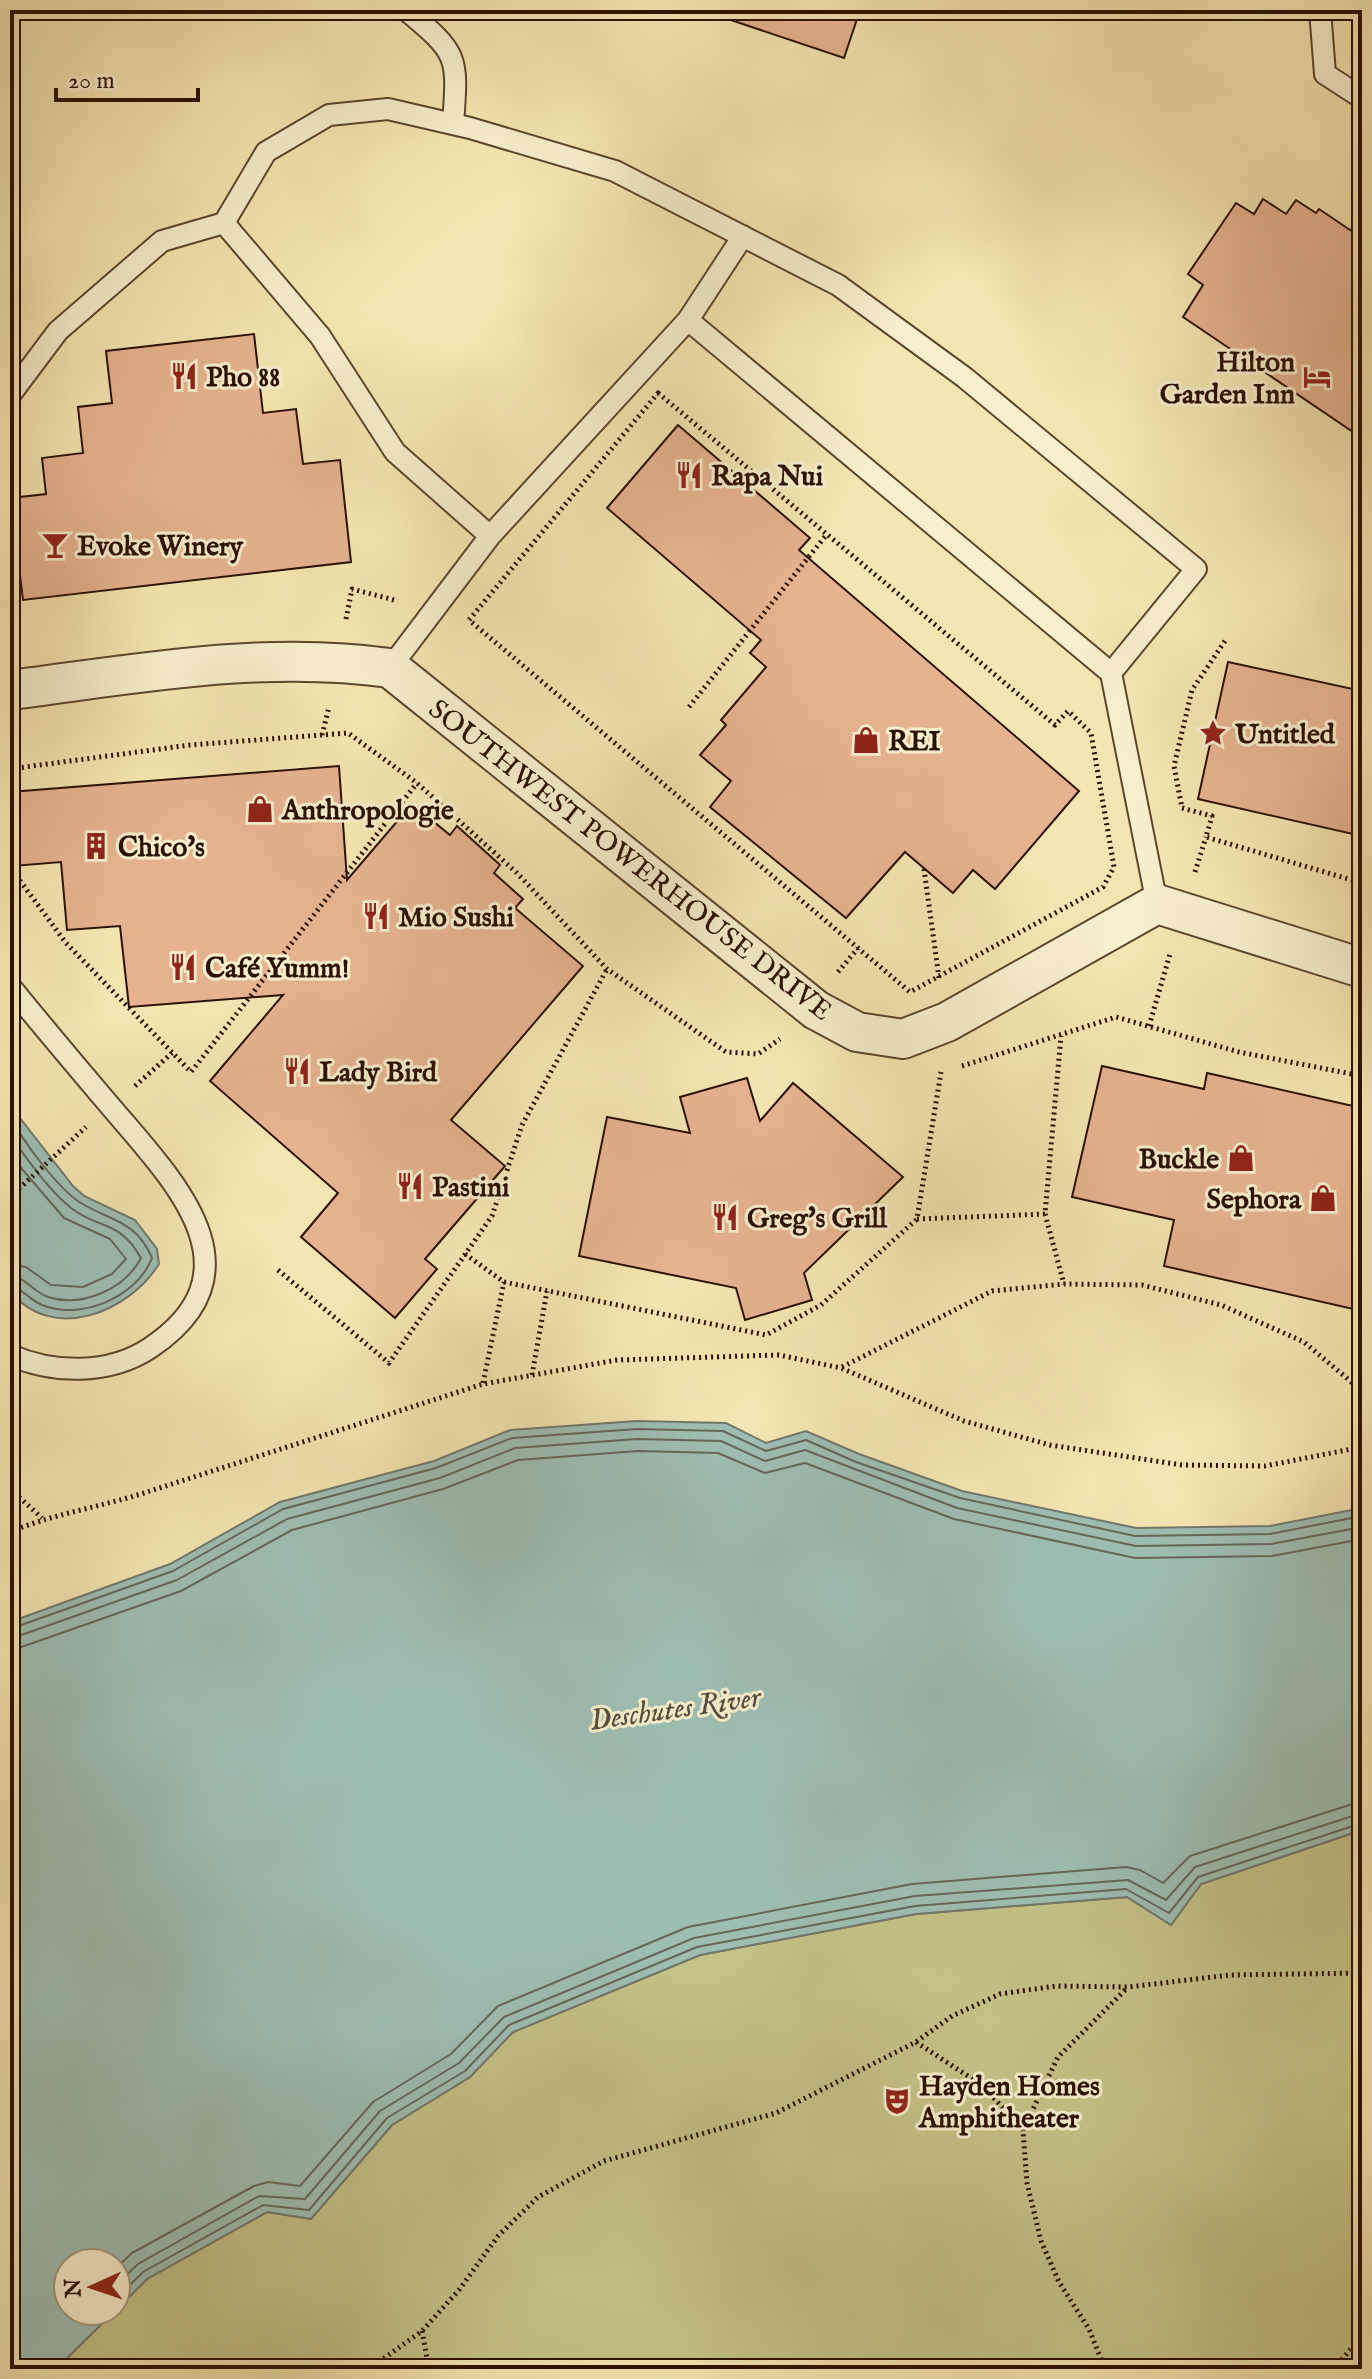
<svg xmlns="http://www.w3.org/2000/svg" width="1372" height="2379" font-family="'IM FELL English',serif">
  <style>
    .green { fill: #c4c287; stroke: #776944; stroke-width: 2 }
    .water { fill: #9ebeb4; stroke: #70786c; stroke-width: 2 }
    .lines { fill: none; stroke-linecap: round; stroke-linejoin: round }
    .shore { stroke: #64675a; stroke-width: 2 }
    .building { fill: #e6b390; stroke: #2a1000; stroke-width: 2 }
    .lane-casing { stroke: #5c462c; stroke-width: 24 }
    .street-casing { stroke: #5c462c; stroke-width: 42 }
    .path { stroke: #2a1000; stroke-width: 5; stroke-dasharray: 2 4; stroke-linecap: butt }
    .lane { stroke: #f8efcd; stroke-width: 20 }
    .street { stroke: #f8efcd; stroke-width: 38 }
    .labels { text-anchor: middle; stroke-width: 6; stroke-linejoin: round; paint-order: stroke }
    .poi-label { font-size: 28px; font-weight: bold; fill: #2a1000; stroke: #f8efcd; text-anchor: start }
    .street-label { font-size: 28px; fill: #2a1000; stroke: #f8efcd }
    .water-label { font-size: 30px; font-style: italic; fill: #534d3f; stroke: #f8efcd }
  </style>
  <rect width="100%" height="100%" fill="#f4e6b2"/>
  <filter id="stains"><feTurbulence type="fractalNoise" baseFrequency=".0025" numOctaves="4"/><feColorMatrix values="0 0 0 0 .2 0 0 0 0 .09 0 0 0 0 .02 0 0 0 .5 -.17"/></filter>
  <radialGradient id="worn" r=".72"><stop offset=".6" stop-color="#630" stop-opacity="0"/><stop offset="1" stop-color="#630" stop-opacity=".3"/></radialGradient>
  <!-- green -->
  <path class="green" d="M 1362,1830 L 1362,2369 L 56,2369 L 147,2279 L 267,2212 L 311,2219 L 392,2125 L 470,2077 L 513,2032 L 700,1955 L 916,1914 L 1127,1897 L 1171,1925 L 1201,1884 Z"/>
  <!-- water -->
  <path class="water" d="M 10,1098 L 20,1118 L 73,1186 L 84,1196 L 135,1220 L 157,1249 L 159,1264 C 129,1312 53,1344 10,1291 Z
    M 637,1421 L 726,1423 L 766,1443 L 806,1431 L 859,1454 L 962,1491 L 1136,1528 L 1270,1526 L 1362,1508 L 1362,1830 L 1201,1884 L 1171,1925 L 1127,1897 L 916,1914 L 700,1955 L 513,2032 L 470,2077 L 392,2125 L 311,2219 L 267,2212 L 147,2279 L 116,2310 L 116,2263 L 68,2263 L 68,2311 L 115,2311 L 56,2369 L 10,2369 L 10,1622 L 170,1564 L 280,1502 L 434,1461 L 510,1430 Z"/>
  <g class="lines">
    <!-- shore -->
    <path class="shore" d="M 10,1116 C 22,1140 58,1189 81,1203 C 110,1221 136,1220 152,1258 C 137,1297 81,1321 42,1305 C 30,1300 22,1288 10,1286
      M 10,1135 C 28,1160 47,1188 71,1208 C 99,1230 119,1219 141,1258 C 125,1289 82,1308 48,1297 C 33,1292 26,1277 10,1276
      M 10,1155 L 64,1218 L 110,1239 L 126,1259 L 112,1274 L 83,1287 L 51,1285 L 26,1267 L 10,1264
      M 10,1629 L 173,1571 L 283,1509 L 436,1468 L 512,1438 L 637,1429 L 723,1431 L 766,1451 L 806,1440 L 856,1462 L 960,1498 L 1135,1536 L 1270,1534 L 1362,1516
      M 10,1639 L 177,1580 L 287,1519 L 440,1478 L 515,1448 L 637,1439 L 721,1441 L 765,1461 L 805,1450 L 957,1508 L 1136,1546 L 1271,1544 L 1362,1527
      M 10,1651 L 181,1591 L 292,1530 L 443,1489 L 518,1460 L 638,1451 L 718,1453 L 765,1473 L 805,1463 L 954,1519 L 1135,1558 L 1272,1556 L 1362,1539
      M 116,2268 L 132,2253 L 254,2186 L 268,2182 L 300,2186 L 373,2102 L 451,2054 L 498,2006 L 688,1927 L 912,1884 L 1126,1867 L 1140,1870 L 1163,1883 L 1190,1856 L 1362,1801
      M 116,2285 L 138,2264 L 259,2196 L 305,2199 L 380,2111 L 459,2063 L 504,2017 L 694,1938 L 915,1896 L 1128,1880 L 1166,1900 L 1195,1867 L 1362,1813
      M 116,2299 L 143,2272 L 263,2205 L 309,2210 L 387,2118 L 465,2071 L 509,2025 L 697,1947 L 915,1906 L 1126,1889 L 1169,1913 L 1198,1877 L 1362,1823"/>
  </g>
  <!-- building -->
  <path class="building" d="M 723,10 L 860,10 L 844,58 L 722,17 Z
    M 1263,199 L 1286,214 L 1296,200 L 1316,213 L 1319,209 L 1362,238 L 1362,438 L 1183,317 L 1203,285 L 1188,274 L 1236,203 L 1254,214 Z
    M 254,334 L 263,413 L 296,409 L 303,464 L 340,460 L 351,562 L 23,600 L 11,498 L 46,494 L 42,458 L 83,453 L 78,407 L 112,403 L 106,351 Z
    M 678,425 L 810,538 L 799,550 L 1079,791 L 995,889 L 973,870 L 953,893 L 905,852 L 846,918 L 710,807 L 731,781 L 700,755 L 726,725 L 721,720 L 766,667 L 750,653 L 761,640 L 607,508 Z
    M 1228,662 L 1362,691 L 1362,836 L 1198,799 Z
    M 339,766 L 347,880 L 412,804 L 450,835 L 457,826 L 500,865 L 494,873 L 523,899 L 515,908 L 583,966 L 451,1120 L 505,1166 L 425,1259 L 437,1269 L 395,1318 L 301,1237 L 338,1193 L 210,1081 L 283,995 L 129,1007 L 120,926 L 67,930 L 61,862 L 13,866 L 10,792 Z
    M 1102,1066 L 1204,1089 L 1207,1073 L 1362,1108 L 1362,1311 L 1164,1266 L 1174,1220 L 1072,1197 Z
    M 747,1078 L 760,1121 L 793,1083 L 903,1177 L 804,1273 L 812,1300 L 745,1320 L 736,1288 L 579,1256 L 607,1117 L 690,1133 L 680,1097 Z"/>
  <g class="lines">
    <!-- lane casing -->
    <g class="lane-casing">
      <path id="lane" d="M 406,10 C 459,54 458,56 453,124
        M 1320,10 L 1325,74 L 1362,98
        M 224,223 L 320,336 L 395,452 L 490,536
        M 688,320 L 743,236
        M 10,395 L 58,331 L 162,241 L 224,223 L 266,152 L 329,115 L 388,109 L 470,128 L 615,171 L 838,285 L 964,377 L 1196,569 L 1111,673
        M 390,668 L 490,536 L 688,320 L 1111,673 L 1157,904
        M 10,986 C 43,1027 77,1067 111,1107 C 173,1180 265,1271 150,1348 C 109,1375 54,1374 10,1355"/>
    </g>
    <!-- street casing -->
    <g class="street-casing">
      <path id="street" d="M 10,690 C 136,674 264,650 390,668 L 816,1010 L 857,1032 L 903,1039 L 947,1022 L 1157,904 L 1362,968"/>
    </g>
    <!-- path -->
    <path class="path" d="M 658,393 L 1055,725 L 1068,711 L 1091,733 L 1114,867 L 1103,887 L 910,992 L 469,620 Z
      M 346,619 L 352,589 L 398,601
      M 1225,641 L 1192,690 L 1174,766 L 1182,808 L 1212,816 L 1206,837 L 1362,883
      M 689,707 L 827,534
      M 322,735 L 329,707
      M 10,769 L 190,745 L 348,733 L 417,783 L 517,873 L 607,969 L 726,1052 L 758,1054 L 780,1039
      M 924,869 L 939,978
      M 1195,872 L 1206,837
      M 10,874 L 18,878 L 66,943 L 191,1072 L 417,783
      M 838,972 L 858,948
      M 1149,1026 L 1170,954
      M 962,1066 L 1116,1017 L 1239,1052 L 1362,1076
      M 135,1086 L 172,1053
      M 10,1197 L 86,1127
      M 1045,1214 L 1064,1284
      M 917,1219 L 1045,1214 L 1061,1036
      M 465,1254 L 504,1282 L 766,1335 L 821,1305 L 917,1219 L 941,1072
      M 278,1270 L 389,1363 L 492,1216 L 522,1125 L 607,969
      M 842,1367 L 992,1291 L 1064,1284 L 1142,1285 L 1221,1305 L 1304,1342 L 1362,1391
      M 532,1375 L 547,1291
      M 483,1383 L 504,1282
      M 10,1489 L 42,1518
      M 10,1532 C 53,1514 100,1507 144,1493 L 483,1384 L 617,1360 L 779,1355 L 841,1368 L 964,1421 L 1050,1445 L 1182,1465 L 1265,1466 L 1362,1447
      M 916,2042 L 983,2086 L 1023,2130 L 1027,2183 L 1041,2241 L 1059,2282 L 1089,2329 L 1105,2369
      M 1023,2130 L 1058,2057 L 1127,1988
      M 422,2331 L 429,2369
      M 369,2369 L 422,2331 L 459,2290 L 498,2236 L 538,2197 L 604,2161 L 776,2113 L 916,2042 L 952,2016 L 1000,1994 L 1056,1986 L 1128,1987 L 1230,1975 L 1362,1973
      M 1334,2369 L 1354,2345
      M 1353,2369 L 1362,2279"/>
    <!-- lane -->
    <use href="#lane" class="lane"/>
    <!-- street -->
    <use href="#street" class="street"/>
  </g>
  <!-- icons -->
  <defs>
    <g id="restaurant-bare" transform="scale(2.16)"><path d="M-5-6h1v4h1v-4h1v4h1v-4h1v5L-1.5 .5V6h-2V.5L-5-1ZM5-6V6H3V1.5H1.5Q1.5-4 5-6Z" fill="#8f2418" stroke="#f8efcd" stroke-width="2.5" paint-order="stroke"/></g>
    <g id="hotel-bare" transform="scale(2.16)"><path d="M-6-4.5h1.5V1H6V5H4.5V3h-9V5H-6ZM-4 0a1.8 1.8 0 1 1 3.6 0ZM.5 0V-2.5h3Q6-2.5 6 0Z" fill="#8f2418" stroke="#f8efcd" stroke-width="2.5" paint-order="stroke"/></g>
    <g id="bar-bare" transform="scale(2.16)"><path d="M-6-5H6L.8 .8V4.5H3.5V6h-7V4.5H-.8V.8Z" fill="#8f2418" stroke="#f8efcd" stroke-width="2.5" paint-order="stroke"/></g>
    <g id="sight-bare" transform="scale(2.16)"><path d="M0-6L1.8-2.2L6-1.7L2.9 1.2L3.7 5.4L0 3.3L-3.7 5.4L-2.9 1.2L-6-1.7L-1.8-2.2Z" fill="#8f2418" stroke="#f8efcd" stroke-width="2.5" paint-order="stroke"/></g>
    <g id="shop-bare" transform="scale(2.16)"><path d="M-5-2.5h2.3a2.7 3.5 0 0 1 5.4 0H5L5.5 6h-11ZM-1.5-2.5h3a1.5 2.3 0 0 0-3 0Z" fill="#8f2418" stroke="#f8efcd" stroke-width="2.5" paint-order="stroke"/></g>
    <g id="building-bare" transform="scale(2.16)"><path d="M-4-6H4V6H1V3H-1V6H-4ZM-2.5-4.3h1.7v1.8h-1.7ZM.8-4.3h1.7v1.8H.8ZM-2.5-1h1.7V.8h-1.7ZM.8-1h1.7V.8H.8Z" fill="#8f2418" stroke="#f8efcd" stroke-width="2.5" paint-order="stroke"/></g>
    <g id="theatre-bare" transform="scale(2.16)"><path d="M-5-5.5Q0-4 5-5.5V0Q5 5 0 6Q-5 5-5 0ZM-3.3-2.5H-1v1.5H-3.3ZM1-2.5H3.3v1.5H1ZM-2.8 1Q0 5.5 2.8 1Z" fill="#8f2418" stroke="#f8efcd" stroke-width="2.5" paint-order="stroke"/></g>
  </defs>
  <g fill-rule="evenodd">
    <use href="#restaurant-bare" x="184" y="376"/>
    <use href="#hotel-bare" x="1317" y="377"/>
    <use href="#restaurant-bare" x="689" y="475"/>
    <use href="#bar-bare" x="55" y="545"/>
    <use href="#sight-bare" x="1213" y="733"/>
    <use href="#shop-bare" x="866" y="740"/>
    <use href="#shop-bare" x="260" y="809"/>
    <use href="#building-bare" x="96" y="846"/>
    <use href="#restaurant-bare" x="376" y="916"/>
    <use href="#restaurant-bare" x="183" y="967"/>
    <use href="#restaurant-bare" x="297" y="1071"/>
    <use href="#shop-bare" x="1241" y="1158"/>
    <use href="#restaurant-bare" x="410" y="1186"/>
    <use href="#shop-bare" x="1323" y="1198"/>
    <use href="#restaurant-bare" x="725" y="1217"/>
    <use href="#theatre-bare" x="897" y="2101"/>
  </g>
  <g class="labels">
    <!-- poi labels -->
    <g class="poi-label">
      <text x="1295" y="371" text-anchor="end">Hilton<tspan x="1295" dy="32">Garden Inn</tspan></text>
      <text x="206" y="386">Pho 88</text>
      <text x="711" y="485">Rapa Nui</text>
      <text x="77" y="555">Evoke Winery</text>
      <text x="1235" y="743">Untitled</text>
      <text x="888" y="750">REI</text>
      <text x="282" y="819">Anthropologie</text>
      <text x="118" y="856">Chico's</text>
      <text x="398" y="926">Mio Sushi</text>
      <text x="205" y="977">Café Yumm!</text>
      <text x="319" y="1081">Lady Bird</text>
      <text x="1219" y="1168" text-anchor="end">Buckle</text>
      <text x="432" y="1196">Pastini</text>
      <text x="1301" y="1208" text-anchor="end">Sephora</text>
      <text x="747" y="1227">Greg's Grill</text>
      <text x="919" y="2095">Hayden Homes<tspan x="919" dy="32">Amphitheater</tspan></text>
    </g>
    <!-- street labels -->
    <g class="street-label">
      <text transform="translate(631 859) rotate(38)" y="10">SOUTHWEST POWERHOUSE DRIVE</text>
    </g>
    <!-- water labels -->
    <g class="water-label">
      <text transform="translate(675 1708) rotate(-8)" y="10">Deschutes River</text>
    </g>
  </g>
  <!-- margin -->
  <rect width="1372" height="2379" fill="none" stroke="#f4e6b2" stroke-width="40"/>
  <rect x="12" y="12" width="1348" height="2355" fill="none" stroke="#2a1000" stroke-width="4"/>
  <rect x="20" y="20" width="1332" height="2339" fill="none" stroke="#2a1000" stroke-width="2"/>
  <!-- north arrow -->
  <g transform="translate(92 2287) rotate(267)"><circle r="38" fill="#f8efcd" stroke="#a6967b" stroke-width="2"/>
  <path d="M0-6L14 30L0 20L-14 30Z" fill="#8f2418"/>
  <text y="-12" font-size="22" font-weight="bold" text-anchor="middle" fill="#2a1000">N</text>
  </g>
  <!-- scale -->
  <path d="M56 88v12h142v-12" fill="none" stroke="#2a1000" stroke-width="4"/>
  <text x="68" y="88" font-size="24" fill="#2a1000" stroke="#f8efcd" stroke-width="6" paint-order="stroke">20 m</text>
  <rect width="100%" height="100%" filter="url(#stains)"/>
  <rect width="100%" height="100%" fill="url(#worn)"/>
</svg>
